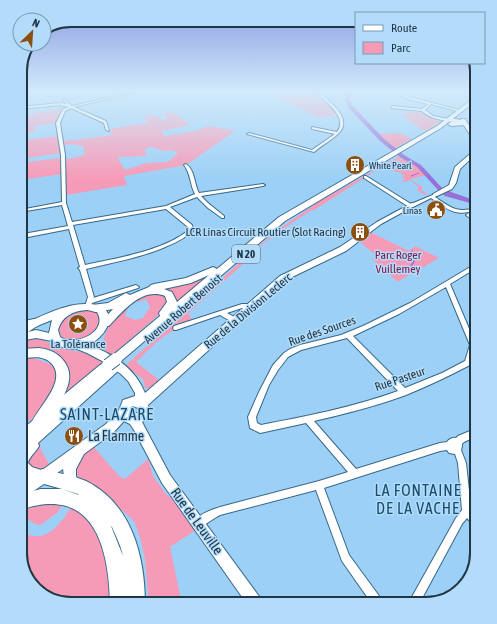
<svg xmlns="http://www.w3.org/2000/svg" width="497" height="624" font-family="'Asap Condensed',sans-serif">
  <style>
    .green { fill: #f69bb7; fill-rule: evenodd }
    .lines { fill: none; stroke-linecap: round; stroke-linejoin: round }
    .stream-far1 { stroke: #9870d8; stroke-width: 1 }
    .stream { stroke: #9870d8; stroke-width: 1.5 }
    .river { fill: #9870d8; fill-rule: evenodd }
    .street-casing { stroke: #366889; stroke-width: 2 }
    .secondary-casing { stroke: #366889; stroke-width: 2 }
    .primary-casing { stroke: #366889; stroke-width: 2 }
    .highway-casing { stroke: #366889; stroke-width: 2 }
    .street { fill: #fff; fill-rule: evenodd }
    .secondary { fill: #fff; fill-rule: evenodd }
    .primary { fill: #fff; fill-rule: evenodd }
    .highway { fill: #fff; fill-rule: evenodd }
    .primary-bridge-casing { stroke: #366889; stroke-width: 14; stroke-linecap: butt }
    .primary-bridge { stroke: #fff; stroke-width: 12 }
    .labels { text-anchor: middle; stroke-width: 3; stroke-linejoin: round; paint-order: stroke }
    .far-poi-label { font-size: 10px; fill: #213645; stroke: #b3dcfa; text-anchor: start }
    .shield { fill: #b3dcfa; stroke: #4d687b; stroke-width: 1 }
    .shield-label { font-size: 11px; font-weight: bold; fill: #213645 }
    .poi-label { font-size: 12px; fill: #213645; stroke: #b3dcfa; text-anchor: end }
    .park-label { font-size: 12px; fill: #851748; stroke: #b3dcfa }
    .street-label { font-size: 12px; fill: #213645; stroke: #b3dcfa }
    .near-poi-label { font-size: 14px; fill: #213645; stroke: #b3dcfa; text-anchor: start }
    .near-street-label { font-size: 14px; fill: #213645; stroke: #b3dcfa }
    .near-neighbourhood-label { font-size: 16px; letter-spacing: 1px; fill: #184c6b; stroke: #b3dcfa }
    .rim { fill: none; stroke: #213645; stroke-width: 2 }
  </style>
  <rect width="100%" height="100%" fill="#9cd0f6"/>
  <!-- green -->
  <path class="green" d="M 272,92 L 314,92 L 318,93 L 337,114 L 319,118 L 275,96 L 278,93 Z
    M 68,108 L 59,115 L 56,123 L 35,126 L 34,132 L 20,134 L 20,118 L 33,115 L 34,113 Z
    M 420,111 L 440,122 L 426,131 L 412,123 L 402,114 Z
    M 173,112 L 190,125 L 161,131 L 165,136 L 195,131 L 208,126 L 235,131 L 186,165 L 124,176 L 127,185 L 66,195 L 65,179 L 63,174 L 20,180 L 20,163 L 59,158 L 69,159 L 85,155 L 83,146 L 71,144 L 60,146 L 60,153 L 20,159 L 20,141 L 57,136 L 59,142 L 112,135 L 110,129 L 149,122 L 142,117 L 155,115 L 163,120 L 168,118 L 163,113 ZM 151,147 L 164,151 L 172,150 L 178,153 L 168,162 L 146,163 L 125,170 L 118,159 L 120,157 L 146,156 L 145,149 Z
    M 400,133 L 412,139 L 393,149 L 375,134 Z
    M 400,156 L 402,158 L 390,166 L 380,168 L 314,210 L 312,210 C 299,218 257,245 251,257 L 188,313 L 192,320 L 175,326 L 176,330 C 160,336 149,350 136,362 L 159,380 L 149,388 L 145,388 L 143,379 L 125,366 L 238,264 L 279,229 L 320,201 Z
    M 404,158 L 419,167 L 427,175 L 410,179 L 423,188 L 420,189 L 427,194 L 425,195 L 417,190 L 419,187 L 410,180 L 404,182 L 402,181 L 405,179 L 402,177 L 405,176 L 399,172 L 395,172 L 393,165 Z
    M 372,233 L 409,251 L 415,246 L 439,258 L 418,270 L 414,267 L 410,274 L 398,282 L 372,259 L 378,257 L 360,242 Z
    M 208,275 L 176,304 L 163,289 L 122,300 Z
    M 144,293 L 163,293 L 169,299 L 163,311 L 110,357 L 102,347 C 104,331 113,320 123,308 L 127,309 L 125,316 L 135,320 L 143,318 L 150,307 L 146,299 L 138,302 L 137,300 Z
    M 85,310 L 98,313 L 102,321 L 91,337 L 68,341 L 62,338 L 59,330 C 61,317 73,312 85,310 Z
    M 37,337 L 59,348 L 91,354 L 106,360 L 66,393 C 70,379 70,365 57,355 L 20,350 L 20,340 Z
    M 31,357 L 50,364 L 57,371 L 58,381 L 44,408 L 20,429 L 20,358 Z
    M 41,440 L 40,448 L 50,466 L 39,471 L 29,465 C 27,456 35,446 41,440 Z
    M 92,445 L 119,476 L 125,479 L 148,459 L 153,476 L 166,494 L 175,501 L 196,530 L 170,547 L 182,604 L 149,604 L 145,559 L 140,537 L 134,521 L 105,495 L 78,477 L 75,473 L 77,462 Z
    M 64,503 L 57,513 L 40,525 L 35,524 L 20,514 L 20,508 L 37,504 Z
    M 71,507 C 91,516 106,542 109,564 C 112,577 111,591 112,604 C 98,604 82,606 68,604 C 26,597 20,566 20,529 C 41,548 60,526 71,507 Z"/>
  <g class="lines">
    <!-- stream-far1 -->
    <path class="stream-far1" d="M 411,176 L 419,173"/>
    <!-- stream -->
    <path class="stream" d="M 410,268 L 417,256 L 412,251"/>
    <!-- river -->
    <path class="river" d="M 342,92 L 354,94 L 354,96 L 350,98 L 352,105 L 384,139 L 404,155 L 421,165 L 442,188 L 451,192 L 477,201 L 477,205 L 445,196 L 438,190 L 417,167 L 400,157 L 380,141 L 349,108 L 345,98 L 348,95 Z"/>
    <!-- street casing -->
    <g class="street-casing">
      <path id="street" d="M 134,92 L 137,92 L 74,107 L 106,121 L 109,131 L 106,130 L 104,123 L 71,108 L 65,111 L 60,123 L 65,155 L 66,203 L 72,222 L 166,206 L 195,194 C 190,185 191,174 184,165 L 186,164 C 195,170 194,184 199,193 L 263,184 L 265,185 L 263,186 L 201,196 L 208,203 L 224,216 L 224,218 L 222,218 L 208,208 L 197,197 L 170,207 L 192,225 L 193,230 L 193,231 C 167,253 119,261 86,269 L 94,297 L 93,298 L 136,285 L 139,287 L 138,288 L 92,303 L 90,308 L 88,308 L 85,306 L 88,297 L 80,270 L 78,268 L 80,267 L 69,229 L 23,238 L 21,236 L 23,234 L 68,226 L 62,205 L 20,212 L 20,210 L 62,202 L 61,155 L 56,123 L 63,109 L 69,107 L 60,105 L 20,109 L 20,107 L 60,103 L 67,104 L 63,100 L 64,99 L 72,106 ZM 166,209 L 188,227 L 189,230 C 163,251 117,258 85,265 L 73,225 Z
        M 325,92 L 328,92 L 322,95 C 332,103 352,119 339,133 C 332,140 322,145 314,152 L 247,134 L 249,133 L 312,150 L 335,134 L 312,129 L 312,127 L 337,132 C 348,118 328,104 319,95 Z
        M 396,92 L 399,92 L 410,97 L 463,111 L 461,112 L 431,104 L 425,110 L 433,116 L 454,120 L 455,121 L 453,122 C 442,120 430,119 422,111 L 391,108 L 392,106 L 422,109 L 428,104 L 408,99 Z
        M 364,176 L 366,176 L 411,204 L 435,194 L 437,195 L 435,197 C 452,208 455,213 477,208 L 477,210 C 455,217 449,210 431,198 L 413,207 L 409,207 L 364,178 Z
        M 472,266 L 477,266 L 477,270 L 473,270 L 450,284 L 476,345 L 470,365 C 449,376 428,386 406,395 C 376,406 345,414 314,421 L 356,469 L 440,443 L 447,442 C 449,439 453,437 456,438 L 458,436 L 477,428 L 477,436 L 464,442 L 462,444 L 462,446 L 461,450 L 466,463 L 471,509 L 477,516 L 477,528 L 474,526 L 467,518 L 462,524 L 419,604 L 408,604 L 456,518 L 462,510 L 458,463 L 455,454 L 449,453 L 447,450 L 440,451 L 324,488 L 349,555 L 382,600 L 383,604 L 372,604 L 342,561 L 316,490 L 220,515 C 212,519 207,524 199,528 L 196,526 L 194,523 C 198,514 211,510 220,507 L 319,481 L 348,472 L 306,423 L 260,433 L 250,428 L 248,417 L 259,392 L 273,365 L 284,353 L 290,349 L 300,345 L 341,335 L 363,326 L 410,303 ZM 446,287 L 470,345 L 465,361 L 442,373 L 405,388 L 353,336 L 399,314 ZM 347,338 L 398,391 C 354,407 307,416 261,425 L 257,423 L 256,417 L 269,385 L 278,370 L 288,357 L 301,350 Z
        M 242,304 L 250,304 L 253,306 L 250,308 L 242,308 L 227,313 L 236,318 L 237,320 L 236,322 L 232,322 L 220,315 L 176,330 L 174,330 L 173,328 L 174,326 Z"/>
    </g>
    <!-- secondary casing -->
    <g class="secondary-casing">
      <path id="secondary" d="M 450,118 L 461,120 L 461,119 L 465,119 L 477,137 L 477,143 L 475,142 L 463,124 L 448,120 L 448,119 Z
        M 477,148 L 477,153 L 460,169 L 456,183 L 452,189 L 437,196 L 433,196 L 433,194 L 449,185 L 455,167 Z
        M 412,203 L 415,205 L 414,206 L 381,224 L 346,251 L 286,280 L 148,405 C 150,411 148,418 142,422 L 170,475 L 261,599 L 264,604 L 247,604 L 162,483 L 134,430 L 130,424 L 124,421 L 114,432 L 84,454 L 76,469 L 76,476 L 80,485 L 79,490 L 74,491 L 69,490 L 64,476 L 63,469 L 42,483 L 38,481 L 36,477 L 38,473 L 106,424 L 119,410 L 123,400 L 135,396 L 135,393 L 128,381 L 121,374 L 104,362 L 87,353 L 77,349 L 64,348 L 52,341 L 36,338 L 20,341 L 20,327 C 37,317 67,303 87,304 C 120,304 112,334 88,345 C 112,353 135,368 145,393 L 280,276 L 340,247 L 377,222 ZM 87,310 L 97,312 C 109,332 75,347 60,337 L 58,330 C 62,316 73,311 87,310 ZM 52,320 L 49,333 L 36,330 L 28,332 L 37,326 ZM 133,406 L 138,408 L 138,412 L 135,414 L 130,412 L 130,408 Z
        M 469,213 L 477,217 L 477,222 L 467,216 L 466,215 Z"/>
    </g>
    <!-- primary casing -->
    <g class="primary-casing">
      <path id="primary" d="M 475,97 L 477,97 L 477,100 L 441,128 L 285,221 L 120,362 L 116,364 L 112,362 L 110,359 L 112,356 L 160,316 L 159,313 L 167,302 L 165,296 C 142,287 123,311 109,326 L 101,326 L 100,323 L 113,309 L 96,312 L 92,311 L 91,308 L 92,305 L 108,303 L 126,293 L 130,295 L 149,287 L 151,285 L 154,284 L 186,278 L 213,267 L 217,269 L 279,217 L 437,126 ZM 209,275 L 177,302 L 172,292 L 164,289 L 191,283 Z
        M 463,122 L 465,123 L 465,125 L 451,126 L 448,124 L 451,122 Z
        M 104,363 L 109,366 L 113,364 L 117,366 L 119,369 L 117,372 L 38,443 L 39,446 C 36,452 29,457 28,463 L 32,467 L 47,472 L 49,477 L 47,482 L 20,500 L 20,484 L 27,479 L 20,475 L 20,431 L 100,365 Z"/>
    </g>
    <!-- highway casing -->
    <g class="highway-casing">
      <path id="highway" d="M 34,319 L 38,320 L 40,323 L 38,326 L 20,330 L 20,322 Z
        M 39,348 C 48,349 57,352 63,360 C 82,382 53,409 43,429 L 38,431 L 33,429 L 31,424 C 38,407 67,382 52,364 C 44,355 31,357 20,359 L 20,349 Z
        M 42,469 C 57,473 72,475 86,481 C 132,504 145,557 145,604 L 110,604 C 109,546 93,484 20,510 L 20,494 L 41,489 L 62,489 L 37,482 L 34,477 L 37,472 ZM 62,489 L 79,495 L 78,494 ZM 111,526 L 112,527 C 116,536 121,546 123,556 Z"/>
    </g>
    <!-- street -->
    <use href="#street" class="street"/>
    <!-- secondary -->
    <use href="#secondary" class="secondary"/>
    <!-- primary -->
    <use href="#primary" class="primary"/>
    <!-- highway -->
    <use href="#highway" class="highway"/>
    <!-- primary-bridge casing -->
    <g class="primary-bridge-casing">
      <path id="primary-bridge" d="M 108,365 L 116,359"/>
    </g>
    <!-- primary-bridge -->
    <use href="#primary-bridge" class="primary-bridge"/>
  </g>
  <!-- sky -->
  <linearGradient id="sky" x2="0" y2="1"><stop stop-color="#8899e2"/><stop offset="0.51" stop-color="#d2eafb"/><stop offset="1" stop-color="#d2eafb" stop-opacity="0"/></linearGradient>
  <rect width="497" height="179" fill="url(#sky)"/>
  <!-- icons -->
  <defs>
    <g id="building-disc" transform="scale(1)"><circle r="9.5" fill="#8c4f10" stroke="#b3dcfa"/><path d="M-4-6H4V6H1V3H-1V6H-4ZM-2.5-4.3h1.7v1.8h-1.7ZM.8-4.3h1.7v1.8H.8ZM-2.5-1h1.7V.8h-1.7ZM.8-1h1.7V.8H.8Z" fill="#fff"/></g>
    <g id="civic-disc" transform="scale(1)"><circle r="9.5" fill="#8c4f10" stroke="#b3dcfa"/><path d="M-.6-6.5H3V-4.5H.6V-3L4-1V1h2V6H-6V1h2V-1L-.6-3ZM-1.2 2.5V6h2.4V2.5Z" fill="#fff"/></g>
    <g id="sight-disc" transform="scale(1)"><circle r="9.5" fill="#8c4f10" stroke="#b3dcfa"/><path d="M0-6L1.8-2.2L6-1.7L2.9 1.2L3.7 5.4L0 3.3L-3.7 5.4L-2.9 1.2L-6-1.7L-1.8-2.2Z" fill="#fff"/></g>
    <g id="restaurant-disc" transform="scale(1)"><circle r="9.5" fill="#8c4f10" stroke="#b3dcfa"/><path d="M-5-6h1v4h1v-4h1v4h1v-4h1v5L-1.5 .5V6h-2V.5L-5-1ZM5-6V6H3V1.5H1.5Q1.5-4 5-6Z" fill="#fff"/></g>
  </defs>
  <g fill-rule="evenodd">
    <use href="#building-disc" x="355" y="165"/>
    <use href="#civic-disc" x="436" y="210"/>
    <use href="#building-disc" x="360" y="232"/>
    <use href="#sight-disc" x="78" y="324"/>
    <use href="#restaurant-disc" x="74" y="436"/>
  </g>
  <g class="labels">
    <!-- far-poi labels -->
    <g class="far-poi-label">
      <text x="369" y="169">White Pearl</text>
      <text x="422" y="214" text-anchor="end">Linas</text>
    </g>
    <!-- shield labels -->
    <rect class="shield" x="232" y="245" width="28" height="18" rx="3"/>
    <g class="shield-label">
      <text x="246" y="258">N 20</text>
    </g>
    <!-- poi labels -->
    <g class="poi-label">
      <text x="346" y="236">LCR Linas Circuit Routier (Slot Racing)</text>
      <text x="78" y="348" text-anchor="middle">La Tolérance</text>
    </g>
    <!-- park labels -->
    <g class="park-label">
      <text x="398" y="259">Parc Roger<tspan x="398" dy="14">Vuillemey</tspan></text>
    </g>
    <!-- street labels -->
    <g class="street-label">
      <text transform="translate(183 309) rotate(-41)" y="4">Avenue Robert Benoist</text>
      <text transform="translate(248 311) rotate(-40)" y="4">Rue de la Division Leclerc</text>
      <text transform="translate(322 331) rotate(-19)" y="4">Rue des Sources</text>
      <text transform="translate(400 379) rotate(-19)" y="4">Rue Pasteur</text>
    </g>
    <!-- near-poi labels -->
    <g class="near-poi-label">
      <text x="88" y="441">La Flamme</text>
    </g>
    <!-- near-street labels -->
    <g class="near-street-label">
      <text transform="translate(197 521) rotate(54)" y="5">Rue de Leuville</text>
    </g>
    <!-- near-neighbourhood labels -->
    <g class="near-neighbourhood-label">
      <text x="107" y="420">SAINT-LAZARE</text>
      <text x="418" y="496">LA FONTAINE<tspan x="418" dy="18">DE LA VACHE</tspan></text>
    </g>
  </g>
  <!-- crop -->
  <path d="M0 0H497V624H0ZM71 27H426A44 44 0 0 1 470 71V553A44 44 0 0 1 426 597H71A44 44 0 0 1 27 553V71A44 44 0 0 1 71 27Z" fill="#b3dcfa" fill-rule="evenodd"/>
  <path class="rim" d="M71 27H426A44 44 0 0 1 470 71V553A44 44 0 0 1 426 597H71A44 44 0 0 1 27 553V71A44 44 0 0 1 71 27Z"/>
  <!-- legend -->
  <rect x="355" y="12" width="130" height="52" fill="#b3dcfa" stroke="#799ab2"/>
  <rect x="363" y="25" width="20" height="6" fill="#ffffff" stroke="#799ab2"/>
  <text x="391" y="32" font-size="12" fill="#213645">Route</text>
  <rect x="363" y="42" width="20" height="12" fill="#f69bb7" stroke="#799ab2"/>
  <text x="391" y="52" font-size="12" fill="#213645">Parc</text>
  <!-- north arrow -->
  <g transform="translate(32 32) rotate(25)"><circle r="19" fill="#b3dcfa" stroke="#799ab2"/>
  <path d="M0-3L7 15L0 10L-7 15Z" fill="#8c4f10"/>
  <text y="-6" font-size="11" font-weight="bold" text-anchor="middle" fill="#213645">N</text>
  </g>
</svg>
